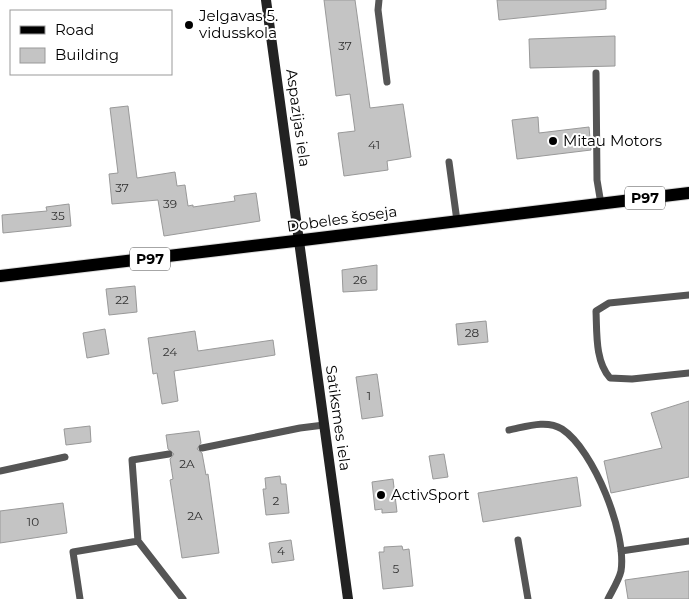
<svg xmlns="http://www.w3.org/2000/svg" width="689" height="599" font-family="Montserrat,sans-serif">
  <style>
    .building { fill: #c4c4c4; stroke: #999 }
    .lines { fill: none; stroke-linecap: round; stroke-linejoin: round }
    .primary-casing { stroke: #dbdbdb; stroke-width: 14 }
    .lane { stroke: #555; stroke-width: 7 }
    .secondary { stroke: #222; stroke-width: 10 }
    .primary { stroke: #000; stroke-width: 12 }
    .poi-dot { fill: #000; stroke: #fff; stroke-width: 2 }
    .labels { text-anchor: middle; stroke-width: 4; stroke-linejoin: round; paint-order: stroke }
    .number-label { font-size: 12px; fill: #313131 }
    .shield { fill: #fff; stroke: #4c4c4c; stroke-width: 1 }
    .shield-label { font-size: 14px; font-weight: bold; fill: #000 }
    .poi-label { font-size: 15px; fill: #000; stroke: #fff; text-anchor: start }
    .street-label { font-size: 15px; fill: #000; stroke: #fff }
  </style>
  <rect width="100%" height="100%" fill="#fff"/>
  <!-- building -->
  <path class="building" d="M 324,0 L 355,0 L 370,108 L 403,104 L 411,157 L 387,161 L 388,170 L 344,176 L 338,133 L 355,131 L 350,94 L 336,96 Z
    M 497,0 L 606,0 L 606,9 L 499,20 Z
    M 615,36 L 615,66 L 530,68 L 529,39 Z
    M 128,106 L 137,178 L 175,172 L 177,186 L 185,185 L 188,206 L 193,205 L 193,207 L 235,201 L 234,196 L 256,193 L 260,221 L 164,236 L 158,200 L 112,204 L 109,174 L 118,173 L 110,108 Z
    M 538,117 L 539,133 L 589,127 L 591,150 L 517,159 L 512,120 Z
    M 69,204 L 71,226 L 3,233 L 2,215 L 47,211 L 46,207 Z
    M 377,265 L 377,290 L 343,292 L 342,270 Z
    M 135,286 L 137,312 L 109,315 L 106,289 Z
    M 486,321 L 488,342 L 458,345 L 456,324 Z
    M 105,329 L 109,354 L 87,358 L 83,333 Z
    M 195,331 L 198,351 L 273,340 L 275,355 L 174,371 L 178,401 L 162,404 L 157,373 L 153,374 L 148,338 Z
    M 377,374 L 383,416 L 362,419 L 356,377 Z
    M 689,401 L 689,477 L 611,493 L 604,461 L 662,448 L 651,413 Z
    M 90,426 L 91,442 L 66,445 L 64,429 Z
    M 199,431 L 201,443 L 197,449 L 202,453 L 206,475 L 208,474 L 219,553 L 182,558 L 170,480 L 173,479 L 170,459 L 174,454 L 168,449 L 166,435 Z
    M 444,454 L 448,477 L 433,479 L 429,456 Z
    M 280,476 L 281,484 L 286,484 L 289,513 L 266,515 L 263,489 L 266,489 L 265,478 Z
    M 577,477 L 581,506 L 483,522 L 478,493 Z
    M 393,479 L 397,512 L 382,513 L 382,509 L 375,510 L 372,482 Z
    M 63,503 L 67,533 L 0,543 L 0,511 Z
    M 291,540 L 294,560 L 272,563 L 269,543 Z
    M 402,546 L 403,550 L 409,549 L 413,586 L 383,589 L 379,552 L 384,552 L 384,547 Z
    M 689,571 L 689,599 L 628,599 L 625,580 Z"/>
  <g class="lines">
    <!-- primary casing -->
    <g class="primary-casing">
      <path id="primary" d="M 0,276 C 230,250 459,220 689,193"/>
    </g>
    <!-- lane -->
    <path class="lane" d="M 379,0 L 378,10 L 387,82
      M 596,73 L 597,180 L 601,204
      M 449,162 L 457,221
      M 689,295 L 609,303 L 596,311 C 597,333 595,361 610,378 L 632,379 L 689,373
      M 509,430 C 525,427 546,419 562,429 C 594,450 627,534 621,571 C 619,580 612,591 608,599
      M 202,448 L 300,428 L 324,425
      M 169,454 L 132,460 L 138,541 L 183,599
      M 0,471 L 65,457
      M 518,540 L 528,599
      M 621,551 L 689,541
      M 80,599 L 73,552 L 138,541"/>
    <!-- secondary -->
    <path class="secondary" d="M 266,0 L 348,599"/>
    <!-- primary -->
    <use href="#primary" class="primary"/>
  </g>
  <!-- markers -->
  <g class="poi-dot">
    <circle cx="189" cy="25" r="5"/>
    <circle cx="553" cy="141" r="5"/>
    <circle cx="381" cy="495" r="5"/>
  </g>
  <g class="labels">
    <!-- number labels -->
    <g class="number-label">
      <text x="345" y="50">37</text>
      <text x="374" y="149">41</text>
      <text x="122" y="192">37</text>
      <text x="170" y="208">39</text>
      <text x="58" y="220">35</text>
      <text x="360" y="284">26</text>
      <text x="122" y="304">22</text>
      <text x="472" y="337">28</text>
      <text x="170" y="356">24</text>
      <text x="369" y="400">1</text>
      <text x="187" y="468">2A</text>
      <text x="276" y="505">2</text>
      <text x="195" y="520">2A</text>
      <text x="33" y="526">10</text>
      <text x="281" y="555">4</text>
      <text x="396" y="573">5</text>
    </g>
    <!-- shield labels -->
    <g class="shield">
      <rect x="625" y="186.5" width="40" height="23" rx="4"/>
      <rect x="130" y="247.5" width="40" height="23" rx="4"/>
    </g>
    <g class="shield-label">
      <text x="645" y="203">P97</text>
      <text x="150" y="264">P97</text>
    </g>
    <!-- poi labels -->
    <g class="poi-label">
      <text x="199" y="21">Jelgavas 5.<tspan x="199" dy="17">vidusskola</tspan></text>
      <text x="563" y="146">Mitau Motors</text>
      <text x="391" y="500">ActivSport</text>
    </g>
    <!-- street labels -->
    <g class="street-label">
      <text transform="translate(298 118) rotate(82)" y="5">Aspazijas iela</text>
      <text transform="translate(342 219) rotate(-8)" y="5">Dobeles šoseja</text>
      <text transform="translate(338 418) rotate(82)" y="5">Satiksmes iela</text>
    </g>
  </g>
  <!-- legend -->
  <rect x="10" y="10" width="162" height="65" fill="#ffffff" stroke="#999999"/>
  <rect x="20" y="26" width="25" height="8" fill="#000000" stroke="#999999"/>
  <text x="55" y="35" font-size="15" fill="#000000">Road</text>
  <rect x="20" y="48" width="25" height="15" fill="#c4c4c4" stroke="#999999"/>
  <text x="55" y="60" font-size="15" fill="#000000">Building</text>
</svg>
